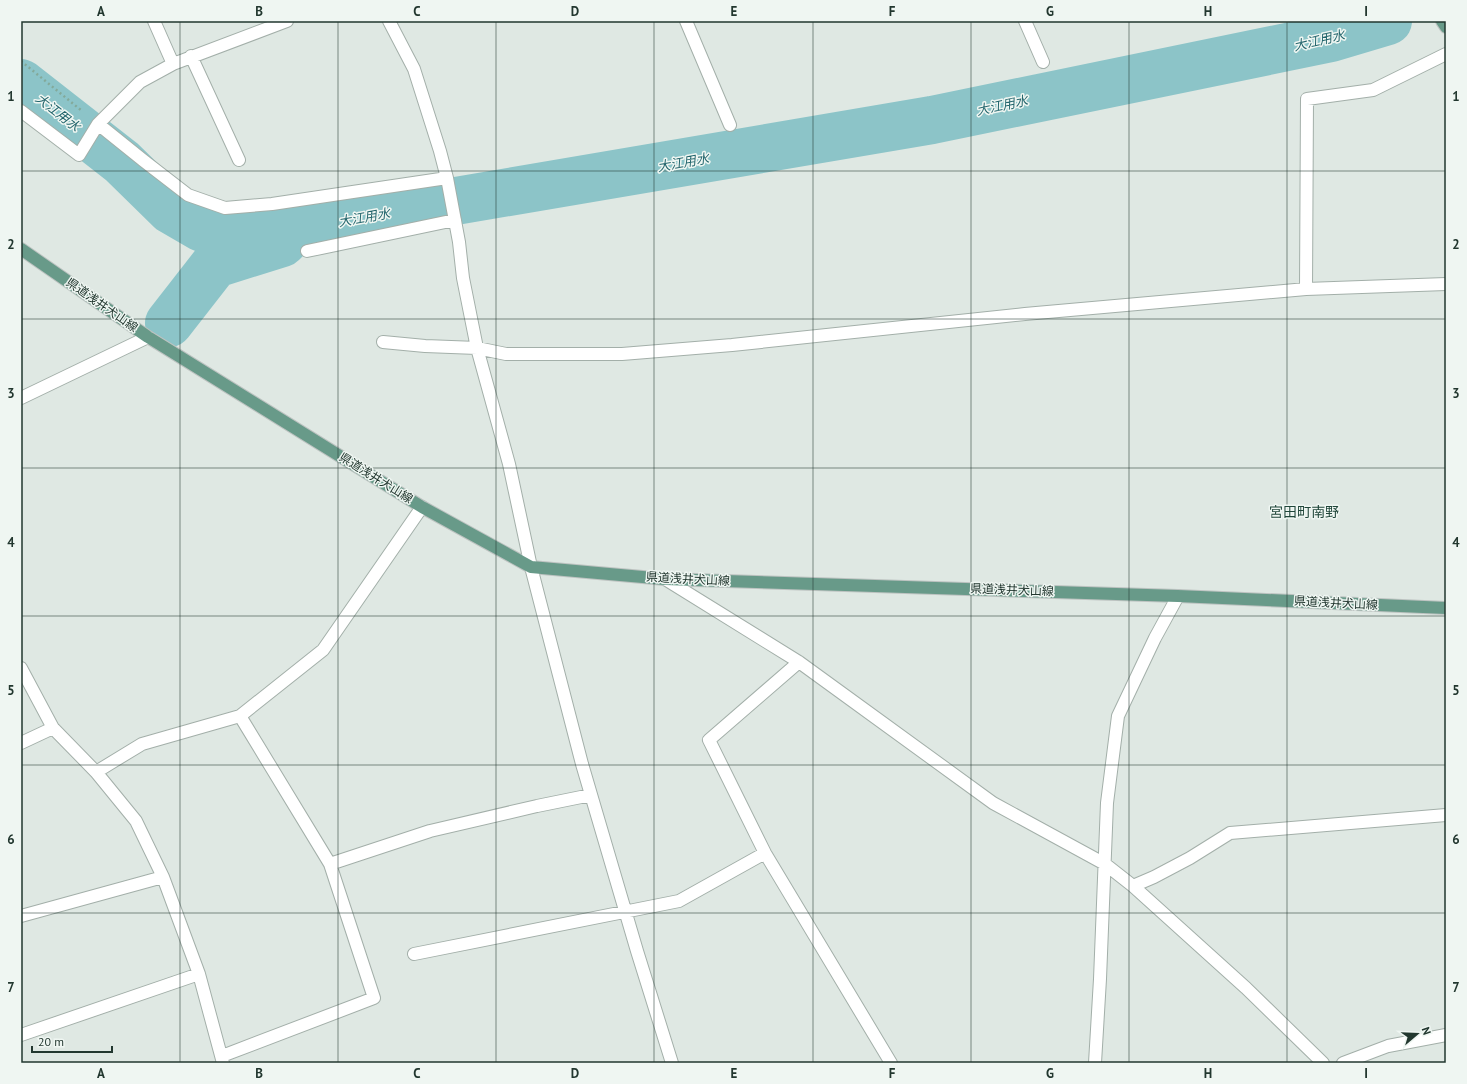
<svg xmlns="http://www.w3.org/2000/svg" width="1467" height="1084" font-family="'PT Sans','Noto Sans JP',sans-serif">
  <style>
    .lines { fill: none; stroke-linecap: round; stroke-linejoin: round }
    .river { stroke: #8cc4c8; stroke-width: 48 }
    .minor-casing { stroke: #a3afa9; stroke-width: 14 }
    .major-casing { stroke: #bdc3c1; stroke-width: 14 }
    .path { stroke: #83a99a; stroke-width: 2.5; stroke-dasharray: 2 3; stroke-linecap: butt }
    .minor { stroke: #fff; stroke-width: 12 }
    .major { stroke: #689a89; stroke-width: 12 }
    .grid { fill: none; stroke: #22372f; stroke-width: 1; stroke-opacity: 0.55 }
    .labels { text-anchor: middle; stroke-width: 3; stroke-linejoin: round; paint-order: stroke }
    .street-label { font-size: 12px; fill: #22372f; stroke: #eff6f2 }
    .water-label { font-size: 13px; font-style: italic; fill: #23656c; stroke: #eff6f2 }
    .quarter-label { font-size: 14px; fill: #20463a; stroke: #eff6f2 }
    .neatline { fill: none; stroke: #22372f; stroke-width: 1.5 }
    .grid-label { font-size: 13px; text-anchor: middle; font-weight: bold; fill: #22372f }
  </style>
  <rect width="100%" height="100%" fill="#dfe8e3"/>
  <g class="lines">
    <!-- river -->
    <path class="river" d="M 21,83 L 122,162 L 171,210 L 202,228 L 297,228 L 932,120 L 1331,38 L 1388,21
      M 169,323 L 215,264 L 282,243 L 285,240"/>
    <!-- minor casing -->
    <g class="minor-casing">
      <path id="minor" d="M 154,21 L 173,64
        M 389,21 L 414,69 L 440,151 L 447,178 L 459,242 L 463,278 L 477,348 L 509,464 L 531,567 L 582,764 L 637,951 L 672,1063
        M 686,21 L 730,125
        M 1025,21 L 1043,62
        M 191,56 L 239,160
        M 21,111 L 79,155 L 98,124 L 140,82 L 173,64 L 287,21
        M 98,124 L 144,161 L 188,195 L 225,208 L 272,204 L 447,178
        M 307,251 L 455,220
        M 1306,289 L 1307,99 L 1373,90 L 1446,54
        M 383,342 L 425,346 L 477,348 L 506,354 L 622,354 L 732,345 L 1025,314 L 1306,289 L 1446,284
        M 21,398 L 148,337
        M 665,579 L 799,662 L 993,803 L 1105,864 L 1133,886 L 1246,988 L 1323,1063
        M 799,662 L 709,740 L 765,853 L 891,1063
        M 21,668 L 53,728 L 96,772 L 136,821 L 163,877 L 199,974 L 223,1063
        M 21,743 L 53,728
        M 96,772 L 142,744 L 240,716 L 323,650 L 422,507
        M 330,864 L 430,831 L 537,806 L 591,795
        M 1133,886 L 1154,877 L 1190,858 L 1230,833 L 1446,815
        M 21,916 L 163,877
        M 414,954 L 679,901 L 765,853
        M 21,1035 L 199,974
        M 222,1056 L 374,998 L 330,864 L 240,716
        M 1095,1063 L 1100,979 L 1107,803 L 1118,716 L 1155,638 L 1178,596
        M 1343,1063 L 1388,1046 L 1446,1035"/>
    </g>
    <!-- major casing -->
    <g class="major-casing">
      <path id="major" d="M 1442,21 L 1446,27
        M 21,249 L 148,337 L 422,507 L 531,567 L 665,579 L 1178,596 L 1446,608"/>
    </g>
    <!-- path -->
    <path class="path" d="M 21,61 L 82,111"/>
    <!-- minor -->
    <use href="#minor" class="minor"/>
    <!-- major -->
    <use href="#major" class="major"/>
  </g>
  <!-- grid -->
  <path class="grid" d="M 180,21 L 180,1063M 338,21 L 338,1063M 496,21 L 496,1063M 654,21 L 654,1063M 813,21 L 813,1063M 971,21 L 971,1063M 1129,21 L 1129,1063M 1287,21 L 1287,1063M 21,171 L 1446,171M 21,319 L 1446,319M 21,468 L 1446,468M 21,616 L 1446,616M 21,765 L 1446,765M 21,913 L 1446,913"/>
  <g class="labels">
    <!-- street labels -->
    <g class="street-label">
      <text transform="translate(102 305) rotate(35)" y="4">県道浅井犬山線</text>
      <text transform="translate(376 478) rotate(32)" y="4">県道浅井犬山線</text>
      <text transform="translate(688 579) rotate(3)" y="4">県道浅井犬山線</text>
      <text transform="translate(1012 590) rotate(2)" y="4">県道浅井犬山線</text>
      <text transform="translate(1336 603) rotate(3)" y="4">県道浅井犬山線</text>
    </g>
    <!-- water labels -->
    <g class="water-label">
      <text transform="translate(1319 40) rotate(-13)" y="5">大江用水</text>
      <text transform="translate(1002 105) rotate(-12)" y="5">大江用水</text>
      <text transform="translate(58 112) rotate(38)" y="5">大江用水</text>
      <text transform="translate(683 162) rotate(-10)" y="5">大江用水</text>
      <text transform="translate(364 217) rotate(-10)" y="5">大江用水</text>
    </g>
    <!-- quarter labels -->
    <g class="quarter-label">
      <text x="1304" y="517">宮田町南野</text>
    </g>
  </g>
  <!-- border -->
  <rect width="1467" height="1084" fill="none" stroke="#eff6f2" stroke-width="44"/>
  <!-- north arrow -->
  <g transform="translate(1417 1034) rotate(71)" stroke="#eff6f2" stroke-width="3" paint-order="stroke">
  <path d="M0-3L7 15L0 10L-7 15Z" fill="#22372f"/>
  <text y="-6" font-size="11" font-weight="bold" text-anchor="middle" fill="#22372f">N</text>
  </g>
  <!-- scale -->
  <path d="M32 1046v6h80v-6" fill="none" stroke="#22372f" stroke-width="2"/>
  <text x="38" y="1046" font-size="12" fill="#22372f" stroke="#eff6f2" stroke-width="3" paint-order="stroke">20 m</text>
  <rect x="22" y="22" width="1423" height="1040" class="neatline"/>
  <g class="grid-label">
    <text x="101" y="16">A</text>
    <text x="259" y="16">B</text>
    <text x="417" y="16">C</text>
    <text x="575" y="16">D</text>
    <text x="734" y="16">E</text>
    <text x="892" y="16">F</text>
    <text x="1050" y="16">G</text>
    <text x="1208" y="16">H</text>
    <text x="1366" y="16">I</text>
    <text x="11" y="101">1</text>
    <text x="1456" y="101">1</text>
    <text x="11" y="249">2</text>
    <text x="1456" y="249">2</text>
    <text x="11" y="398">3</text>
    <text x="1456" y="398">3</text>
    <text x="11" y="547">4</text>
    <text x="1456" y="547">4</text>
    <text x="11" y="695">5</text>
    <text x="1456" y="695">5</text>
    <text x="11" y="844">6</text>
    <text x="1456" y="844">6</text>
    <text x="11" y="992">7</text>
    <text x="1456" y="992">7</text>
    <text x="101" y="1078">A</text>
    <text x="259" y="1078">B</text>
    <text x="417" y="1078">C</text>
    <text x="575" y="1078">D</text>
    <text x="734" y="1078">E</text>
    <text x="892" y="1078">F</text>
    <text x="1050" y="1078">G</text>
    <text x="1208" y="1078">H</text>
    <text x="1366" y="1078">I</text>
  </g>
</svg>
